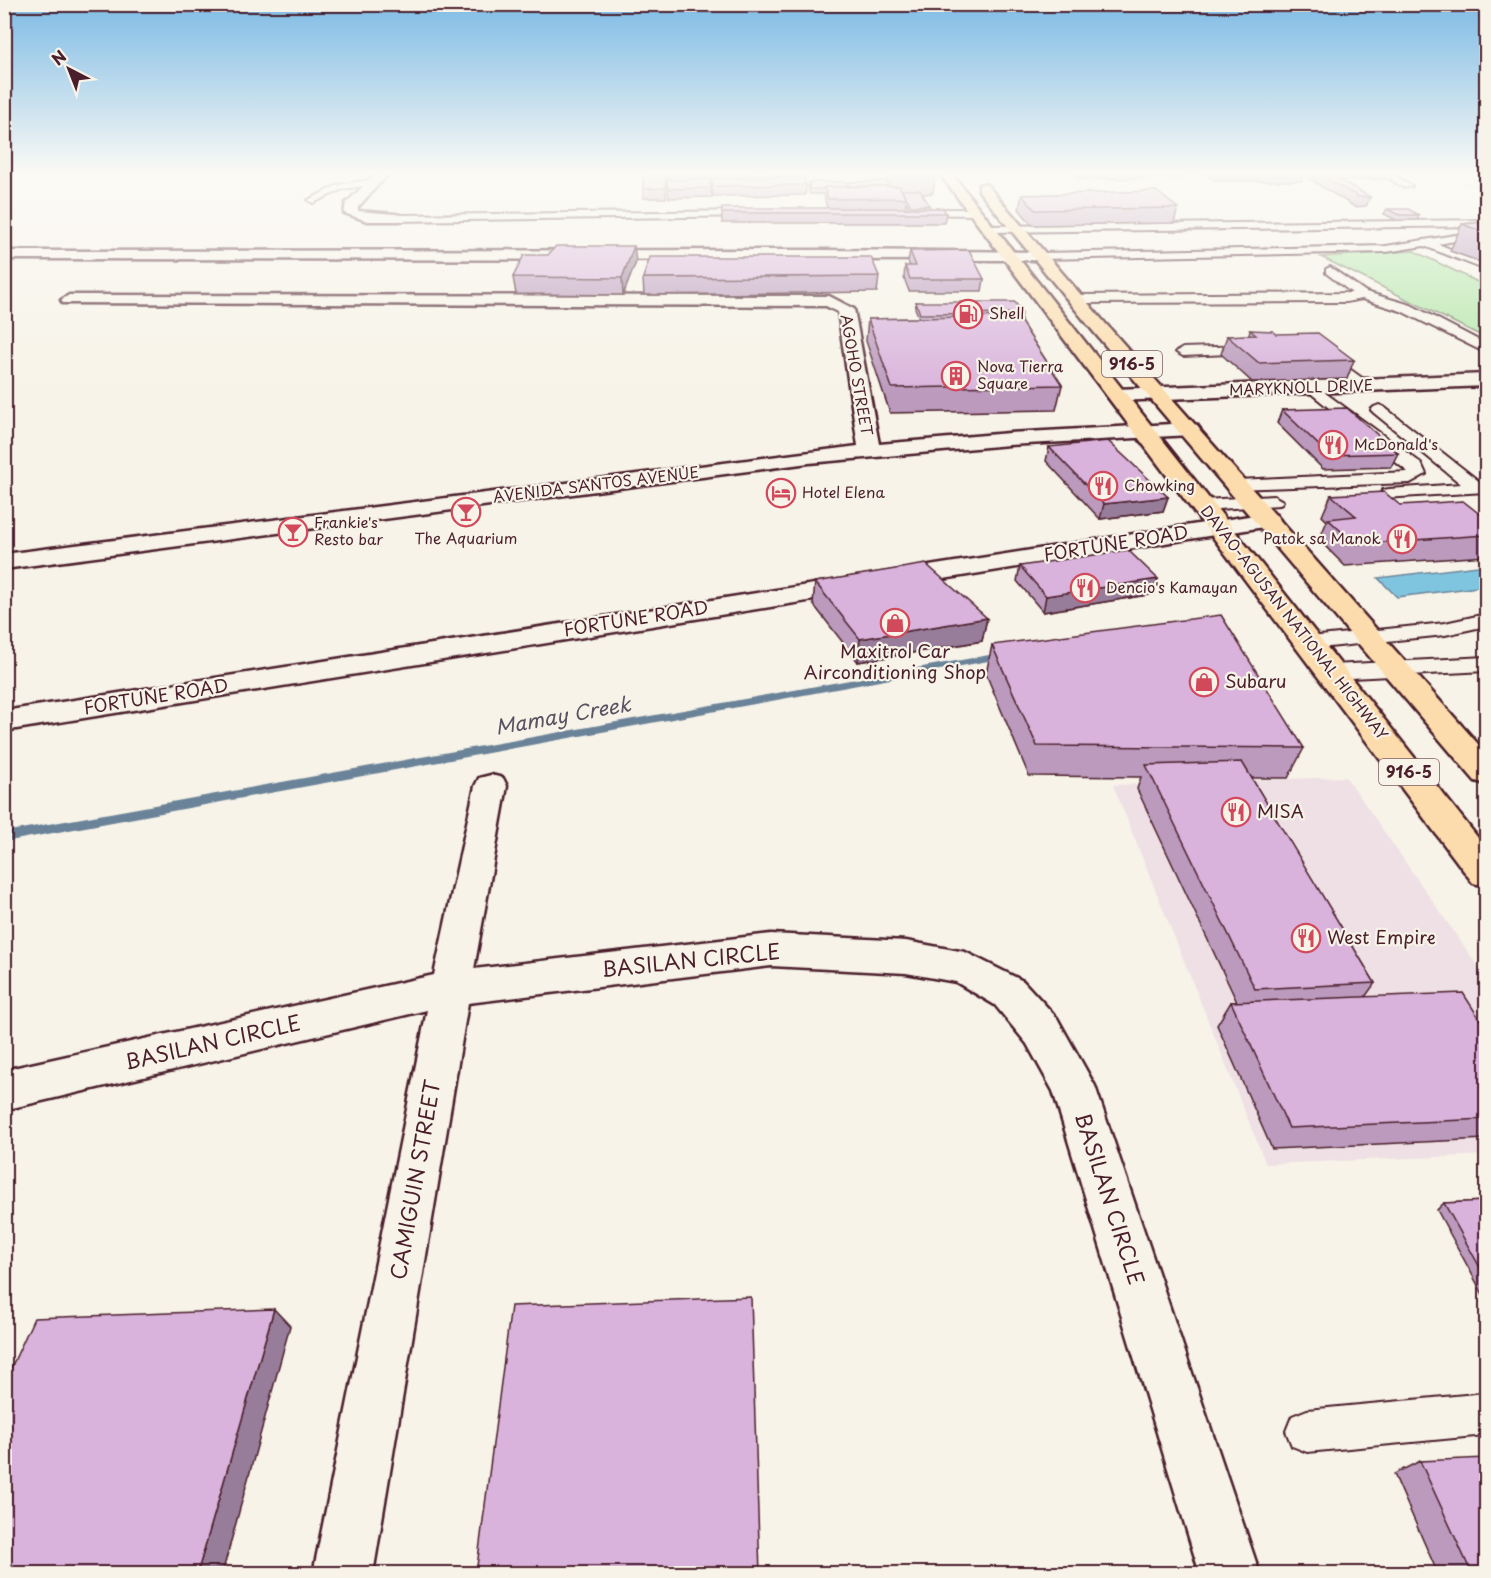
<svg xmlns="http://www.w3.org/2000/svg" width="1491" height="1578" font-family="'Playpen Sans',sans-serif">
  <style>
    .built { fill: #eee0e4 }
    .green { fill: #b2e6a8; stroke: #7e826a; stroke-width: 1.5 }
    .water { fill: #80c5e0; stroke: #6a8398; stroke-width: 1.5 }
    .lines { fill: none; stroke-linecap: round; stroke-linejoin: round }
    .stream { fill: #6a8398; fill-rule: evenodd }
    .lane-casing { stroke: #4a1f2b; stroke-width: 4 }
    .street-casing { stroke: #4a1f2b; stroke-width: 5 }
    .primary-casing { stroke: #4a1f2b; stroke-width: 5 }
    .lane { fill: #f7f3e8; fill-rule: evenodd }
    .street { fill: #f7f3e8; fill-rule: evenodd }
    .primary { fill: #fcdcac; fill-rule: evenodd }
    .wall { fill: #bb9abd; stroke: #4a1f2b; stroke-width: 1.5; fill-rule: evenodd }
    .shaded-wall { fill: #987d9a; stroke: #4a1f2b; stroke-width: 1.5 }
    .building { fill: #d9b3dc; stroke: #4a1f2b; stroke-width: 1.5 }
    .labels { text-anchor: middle; stroke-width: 4.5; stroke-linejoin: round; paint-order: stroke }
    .far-poi-label { font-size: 15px; fill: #4a1f2b; stroke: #f7f3e8; text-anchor: start }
    .far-street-label { font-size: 15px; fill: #4a1f2b; stroke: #f7f3e8 }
    .shield { fill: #f7f3e8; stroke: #7e5f64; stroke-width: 1.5 }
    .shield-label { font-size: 16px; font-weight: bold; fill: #4a1f2b }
    .street-label { font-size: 18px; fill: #4a1f2b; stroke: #f7f3e8 }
    .poi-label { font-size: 18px; fill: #4a1f2b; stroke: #f7f3e8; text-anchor: start }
    .water-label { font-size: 20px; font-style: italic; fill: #5a5161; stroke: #f7f3e8 }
    .near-street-label { font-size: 21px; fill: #4a1f2b; stroke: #f7f3e8 }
  </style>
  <rect width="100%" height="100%" fill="#f7f3e8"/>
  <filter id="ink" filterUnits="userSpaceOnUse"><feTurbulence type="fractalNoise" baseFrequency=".0167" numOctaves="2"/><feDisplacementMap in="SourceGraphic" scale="12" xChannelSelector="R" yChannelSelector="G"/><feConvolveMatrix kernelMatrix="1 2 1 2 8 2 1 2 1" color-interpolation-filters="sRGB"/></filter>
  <g filter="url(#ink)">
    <!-- built -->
    <path class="built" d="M 642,174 L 927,174 L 931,179 L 884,180 L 893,194 L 641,199 Z
      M 1405,174 L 1486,174 L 1486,192 L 1468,185 L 1430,181 Z
      M 1346,777 L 1486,978 L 1486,1155 L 1266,1164 L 1113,785 Z"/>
    <!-- green -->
    <path class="green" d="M 1414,251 L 1486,286 L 1486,338 L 1321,257 Z"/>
    <!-- water -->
    <path class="water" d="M 1486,565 L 1486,586 L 1397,597 L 1378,578 Z"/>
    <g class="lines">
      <!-- stream -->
      <path class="stream" d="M 1006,652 L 1012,655 L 1010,657 L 4,842 L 4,832 Z"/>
      <!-- lane casing -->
      <g class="lane-casing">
        <path id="lane" d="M 1382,174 L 1393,174 L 1412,186 L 1404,188 Z
          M 374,179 L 379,182 L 377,184 L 343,189 L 313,203 L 308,200 L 338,185 Z
          M 910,209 L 976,209 L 981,212 L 976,215 L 906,214 L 905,212 Z
          M 756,211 L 761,214 L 760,216 L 395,221 L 390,218 L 395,215 Z
          M 1486,220 L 1486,226 L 989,232 L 984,229 L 989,226 Z
          M 1468,233 L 1472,234 L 1472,238 L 1438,244 L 1486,263 L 1486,270 L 1424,246 L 1386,252 L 1040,259 L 1034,256 L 1040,253 L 1386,246 Z
          M 1330,267 L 1366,292 L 1411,305 L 1486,344 L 1486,353 L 1401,311 L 1362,299 L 1346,302 L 1076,303 L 1070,299 L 1076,295 L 1352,293 L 1326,273 L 1326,269 Z
          M 1247,346 L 1252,347 L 1252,353 L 1183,356 L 1176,352 L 1183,348 Z
          M 1322,349 L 1369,383 L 1371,386 L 1369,389 L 1359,389 L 1317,356 L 1315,353 Z
          M 1313,384 L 1421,463 L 1426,474 L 1410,483 L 1231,489 L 1228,485 L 1237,480 L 1408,472 L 1308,391 L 1306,388 L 1308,385 Z
          M 1379,405 L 1384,407 L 1480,482 L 1486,482 L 1486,492 L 1383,498 L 1380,494 L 1383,490 L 1389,489 L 1461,484 L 1374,413 L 1371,410 L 1374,407 Z
          M 1274,496 L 1283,501 L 1280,505 L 1203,510 L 1194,505 L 1203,500 Z
          M 1486,614 L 1486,626 L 1445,635 L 1310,649 L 1302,648 L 1299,643 L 1302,638 L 1310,637 L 1445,623 Z
          M 1486,657 L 1486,671 L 1332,679 L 1324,677 L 1321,672 L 1324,667 L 1332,665 Z
          M 1486,1393 L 1486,1435 L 1307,1452 L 1292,1446 L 1286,1431 L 1292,1416 L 1307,1410 Z"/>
      </g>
      <!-- street casing -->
      <g class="street-casing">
        <path id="street" d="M 376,174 L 388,174 L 358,207 L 358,211 L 395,214 L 400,215 L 400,221 L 367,221 L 344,213 L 346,203 Z
          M 822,250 L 1040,252 L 1047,256 L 1040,260 L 4,259 L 4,251 Z
          M 69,295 L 829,296 L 854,309 L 879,444 L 1009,433 L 1190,423 L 1197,425 L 1200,429 L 1197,433 L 1190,435 L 1009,445 L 809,463 L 4,569 L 4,554 L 858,446 L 838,312 L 826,306 L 63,303 L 61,300 Z
          M 1486,374 L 1486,386 L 1116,401 L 1106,395 L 1116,389 Z
          M 1268,513 L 1276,515 L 1280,520 L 1276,525 L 4,731 L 4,711 Z
          M 491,775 L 503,778 L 507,786 L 474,969 L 771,934 L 906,941 L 965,952 L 1023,981 L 1057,1018 L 1095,1086 L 1260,1574 L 1200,1574 L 1053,1091 L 1027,1044 L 995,1005 L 956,982 L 906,973 L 771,966 L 468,1003 L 373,1574 L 313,1574 L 427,1010 L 4,1110 L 4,1070 L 434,975 L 475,786 L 479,778 Z"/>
      </g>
      <!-- primary casing -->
      <g class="primary-casing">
        <path id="primary" d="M 940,174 L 952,174 L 1486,848 L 1486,886 L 1473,883 Z
          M 983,184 L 987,185 L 1105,323 L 1486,753 L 1486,784 L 1475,781 L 1093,331 L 979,191 L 979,185 Z"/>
      </g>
      <!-- lane -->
      <use href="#lane" class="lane"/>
      <!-- street -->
      <use href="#street" class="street"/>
      <!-- primary -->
      <use href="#primary" class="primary"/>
    </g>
    <!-- wall -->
    <path class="wall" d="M 644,174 L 666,174 L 666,198 L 643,198 L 643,189 Z
      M 668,174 L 801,174 L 801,177 L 806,185 L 805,195 L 713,196 L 712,184 L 710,184 L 712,197 L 669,198 L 667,180 L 668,180 Z
      M 888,174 L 933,174 L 935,175 L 933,193 L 922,194 L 929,205 L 929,208 L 946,213 L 944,223 L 722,223 L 722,213 L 827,208 L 824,194 L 810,194 L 808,187 L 809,182 L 847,186 L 848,182 L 887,183 ZM 906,202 L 909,208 L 905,208 Z
      M 1073,174 L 1181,174 L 1180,178 L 1079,179 Z
      M 1205,174 L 1393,174 L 1391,179 L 1340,180 L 1370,197 L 1366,206 L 1355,207 L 1303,175 L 1301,181 L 1216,181 Z
      M 1477,174 L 1486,174 L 1486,178 Z
      M 1022,195 L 1178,208 L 1174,223 L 1032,225 L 1019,209 Z
      M 1387,209 L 1419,215 L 1417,220 L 1396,220 L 1384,214 Z
      M 1486,222 L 1486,264 L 1450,251 L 1462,224 Z
      M 910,251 L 984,279 L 982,291 L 909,291 L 904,278 L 905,266 L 910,266 L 908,262 Z
      M 636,262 L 623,295 L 516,294 L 513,277 Z
      M 879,276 L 877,292 L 644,295 L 643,278 Z
      M 916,302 L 1022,313 L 1021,319 L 1019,319 L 1062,385 L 1056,410 L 890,413 L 866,341 L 868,319 L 919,318 L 915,308 Z
      M 1250,330 L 1354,360 L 1347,379 L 1252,382 L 1221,354 L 1227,336 L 1249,335 Z
      M 1282,410 L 1398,453 L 1391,467 L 1323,469 L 1277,423 Z
      M 1049,447 L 1168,497 L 1163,511 L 1100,519 L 1046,461 Z
      M 1331,495 L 1486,519 L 1486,556 L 1345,566 L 1319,540 L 1327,521 L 1322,516 Z
      M 1020,566 L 1153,594 L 1043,612 L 1017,581 Z
      M 815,582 L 987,618 L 982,641 L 858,662 L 813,604 Z
      M 992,645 L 1304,748 L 1288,778 L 1251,778 L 1375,983 L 1365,997 L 1486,1029 L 1486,1139 L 1272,1149 L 1217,1025 L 1231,1002 L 1237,1002 L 1137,789 L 1141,777 L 1029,776 L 986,674 Z
      M 1486,1201 L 1486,1300 L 1437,1210 L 1444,1203 Z
      M 1420,1461 L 1486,1574 L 1438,1574 L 1394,1474 Z"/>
    <!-- shaded-wall -->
    <path class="shaded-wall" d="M 634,246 L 636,262 L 623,295 L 622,278 Z
      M 1168,497 L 1163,511 L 1100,519 L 1104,504 Z
      M 1158,579 L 1153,594 L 1043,612 L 1046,596 Z
      M 987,618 L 982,641 L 858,662 L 860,639 Z
      M 274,1309 L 290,1326 L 222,1574 L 197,1574 Z"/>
    <!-- building -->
    <path class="building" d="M 644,174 L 666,174 L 665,188 L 643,189 Z
      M 668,174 L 772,174 L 668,175 Z
      M 894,174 L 933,174 L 935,175 L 897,177 Z
      M 1318,174 L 1329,174 L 1370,197 L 1359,197 Z
      M 803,177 L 806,185 L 713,186 L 712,178 Z
      M 709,179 L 711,188 L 668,189 L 667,180 Z
      M 886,181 L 889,186 L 850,186 L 848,182 Z
      M 809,182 L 845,182 L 847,186 L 824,187 L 824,189 L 810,189 Z
      M 899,186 L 906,198 L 828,199 L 824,187 Z
      M 902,190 L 920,190 L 929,205 L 911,206 Z
      M 1156,191 L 1178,208 L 1035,210 L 1022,195 Z
      M 722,208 L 943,208 L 946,213 L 722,213 Z
      M 1387,209 L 1408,209 L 1419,215 L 1399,215 Z
      M 1486,222 L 1486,233 L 1462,224 Z
      M 556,246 L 634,246 L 622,278 L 513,277 L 524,255 L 548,255 Z
      M 969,250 L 984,279 L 910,279 L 905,266 L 916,266 L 910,251 Z
      M 650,257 L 871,257 L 879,276 L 643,278 Z
      M 916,302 L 1015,302 L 1022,313 L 920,314 Z
      M 1017,316 L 1062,385 L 892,388 L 868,319 Z
      M 1250,330 L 1273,331 L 1276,334 L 1318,333 L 1354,360 L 1259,363 L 1227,336 L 1256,335 Z
      M 1347,408 L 1398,453 L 1329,455 L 1282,410 Z
      M 1108,441 L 1168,497 L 1104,504 L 1049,447 Z
      M 1384,492 L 1400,505 L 1463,501 L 1486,519 L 1486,535 L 1355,544 L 1328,519 L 1356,516 L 1331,495 Z
      M 1128,550 L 1158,579 L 1046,596 L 1020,566 Z
      M 926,564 L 987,618 L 860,639 L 815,582 Z
      M 1221,615 L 1304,748 L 1037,746 L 992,645 Z
      M 1242,762 L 1375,983 L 1255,989 L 1146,765 Z
      M 1463,993 L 1486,1029 L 1486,1119 L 1289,1128 L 1231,1002 Z
      M 1486,1201 L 1486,1278 L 1444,1203 Z
      M 751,1297 L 760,1574 L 476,1574 L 511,1306 Z
      M 274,1309 L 197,1574 L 4,1574 L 4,1383 L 34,1318 Z
      M 1486,1458 L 1486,1574 L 1472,1574 L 1420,1461 Z"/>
  </g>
  <!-- sky -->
  <linearGradient id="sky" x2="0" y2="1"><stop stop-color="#7ebbe5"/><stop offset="0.44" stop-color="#fbfaf5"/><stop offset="1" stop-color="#fbfaf5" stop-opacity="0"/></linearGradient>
  <rect width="1491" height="394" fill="url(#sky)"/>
  <!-- icons -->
  <defs>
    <g id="fuel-ring" transform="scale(1.5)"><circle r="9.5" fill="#f7f3e8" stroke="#d1495b" stroke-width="1.5"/><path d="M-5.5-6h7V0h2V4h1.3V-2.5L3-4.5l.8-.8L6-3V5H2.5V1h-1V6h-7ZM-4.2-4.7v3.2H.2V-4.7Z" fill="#d1495b"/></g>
    <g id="building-ring" transform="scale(1.5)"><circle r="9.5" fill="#f7f3e8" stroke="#d1495b" stroke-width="1.5"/><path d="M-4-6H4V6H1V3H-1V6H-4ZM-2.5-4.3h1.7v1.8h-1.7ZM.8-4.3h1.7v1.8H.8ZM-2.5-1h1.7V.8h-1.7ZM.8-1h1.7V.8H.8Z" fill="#d1495b"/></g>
    <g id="restaurant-ring" transform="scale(1.5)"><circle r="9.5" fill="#f7f3e8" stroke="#d1495b" stroke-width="1.5"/><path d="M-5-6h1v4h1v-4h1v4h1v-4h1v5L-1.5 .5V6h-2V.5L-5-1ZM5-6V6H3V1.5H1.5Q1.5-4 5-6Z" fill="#d1495b"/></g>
    <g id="hotel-ring" transform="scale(1.5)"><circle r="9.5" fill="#f7f3e8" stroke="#d1495b" stroke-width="1.5"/><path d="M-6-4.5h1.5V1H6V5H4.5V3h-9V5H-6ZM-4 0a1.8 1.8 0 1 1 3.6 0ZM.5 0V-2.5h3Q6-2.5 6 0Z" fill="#d1495b"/></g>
    <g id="bar-ring" transform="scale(1.5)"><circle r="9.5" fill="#f7f3e8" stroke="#d1495b" stroke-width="1.5"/><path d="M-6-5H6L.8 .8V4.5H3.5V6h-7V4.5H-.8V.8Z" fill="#d1495b"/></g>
    <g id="shop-ring" transform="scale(1.5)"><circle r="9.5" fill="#f7f3e8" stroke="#d1495b" stroke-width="1.5"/><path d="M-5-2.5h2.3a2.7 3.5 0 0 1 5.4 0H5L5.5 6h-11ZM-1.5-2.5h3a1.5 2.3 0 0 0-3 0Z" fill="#d1495b"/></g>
  </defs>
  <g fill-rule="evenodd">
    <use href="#fuel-ring" x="968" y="314"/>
    <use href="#building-ring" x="956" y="376"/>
    <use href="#restaurant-ring" x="1333" y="445"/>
    <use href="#restaurant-ring" x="1103" y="486"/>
    <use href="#hotel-ring" x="781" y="493"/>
    <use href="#bar-ring" x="466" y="512"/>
    <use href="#bar-ring" x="293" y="532"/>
    <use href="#restaurant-ring" x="1402" y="539"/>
    <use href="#restaurant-ring" x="1085" y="588"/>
    <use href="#shop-ring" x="895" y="623"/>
    <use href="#shop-ring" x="1204" y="682"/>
    <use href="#restaurant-ring" x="1236" y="812"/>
    <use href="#restaurant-ring" x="1306" y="938"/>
  </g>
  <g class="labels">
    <!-- far-poi labels -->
    <g class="far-poi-label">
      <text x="989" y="319">Shell</text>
      <text x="977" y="372">Nova Tierra<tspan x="977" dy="17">Square</tspan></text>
      <text x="1354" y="450">McDonald's</text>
      <text x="1124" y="491">Chowking</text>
      <text x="802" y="498">Hotel Elena</text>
      <text x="314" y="528">Frankie's<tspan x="314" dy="17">Resto bar</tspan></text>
      <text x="466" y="544" text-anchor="middle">The Aquarium</text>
      <text x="1381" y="544" text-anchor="end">Patok sa Manok</text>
      <text x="1106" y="593">Dencio's Kamayan</text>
    </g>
    <!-- far-street labels -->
    <g class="far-street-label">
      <text transform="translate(856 375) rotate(80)" y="5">AGOHO STREET</text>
      <text transform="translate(1301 388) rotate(-2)" y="5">MARYKNOLL DRIVE</text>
      <text transform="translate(596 485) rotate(-7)" y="5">AVENIDA SANTOS AVENUE</text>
      <text transform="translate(1294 623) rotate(52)" y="5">DAVAO-AGUSAN NATIONAL HIGHWAY</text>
    </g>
    <!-- shield labels -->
    <g class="shield">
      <rect x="1102" y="351" width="60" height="26" rx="4.5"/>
      <rect x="1379" y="759" width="60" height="26" rx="4.5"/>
    </g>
    <g class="shield-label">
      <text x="1132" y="370">916-5</text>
      <text x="1409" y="778">916-5</text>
    </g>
    <!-- street labels -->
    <g class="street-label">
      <text transform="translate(1116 544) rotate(-9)" y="6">FORTUNE ROAD</text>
      <text transform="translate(636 619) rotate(-9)" y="6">FORTUNE ROAD</text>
      <text transform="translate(156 697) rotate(-9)" y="6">FORTUNE ROAD</text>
    </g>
    <!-- poi labels -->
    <g class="poi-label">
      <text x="895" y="658" text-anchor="middle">Maxitrol Car<tspan x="895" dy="21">Airconditioning Shop</tspan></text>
      <text x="1225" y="688">Subaru</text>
      <text x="1257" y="818">MISA</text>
      <text x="1327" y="944">West Empire</text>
    </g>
    <!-- water labels -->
    <g class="water-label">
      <text transform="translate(563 716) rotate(-10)" y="7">Mamay Creek</text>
    </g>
    <!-- near-street labels -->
    <g class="near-street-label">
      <text transform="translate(691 961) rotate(-6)" y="7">BASILAN CIRCLE</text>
      <text transform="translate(213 1043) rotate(-13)" y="7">BASILAN CIRCLE</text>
      <text transform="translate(416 1180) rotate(-80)" y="7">CAMIGUIN STREET</text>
      <text transform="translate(1109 1199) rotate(72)" y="7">BASILAN CIRCLE</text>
    </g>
  </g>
  <!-- margin -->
  <rect width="1491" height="1578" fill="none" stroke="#f7f3e8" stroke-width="24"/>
  <rect x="12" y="12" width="1467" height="1554" fill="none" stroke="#4a1f2b" stroke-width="2" filter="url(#ink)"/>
  <!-- north arrow -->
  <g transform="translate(69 69) rotate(318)" stroke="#f7f3e8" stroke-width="4.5" paint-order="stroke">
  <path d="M0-4.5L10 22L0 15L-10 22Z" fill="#4a1f2b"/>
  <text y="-9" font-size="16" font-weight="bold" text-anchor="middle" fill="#4a1f2b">N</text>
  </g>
</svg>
